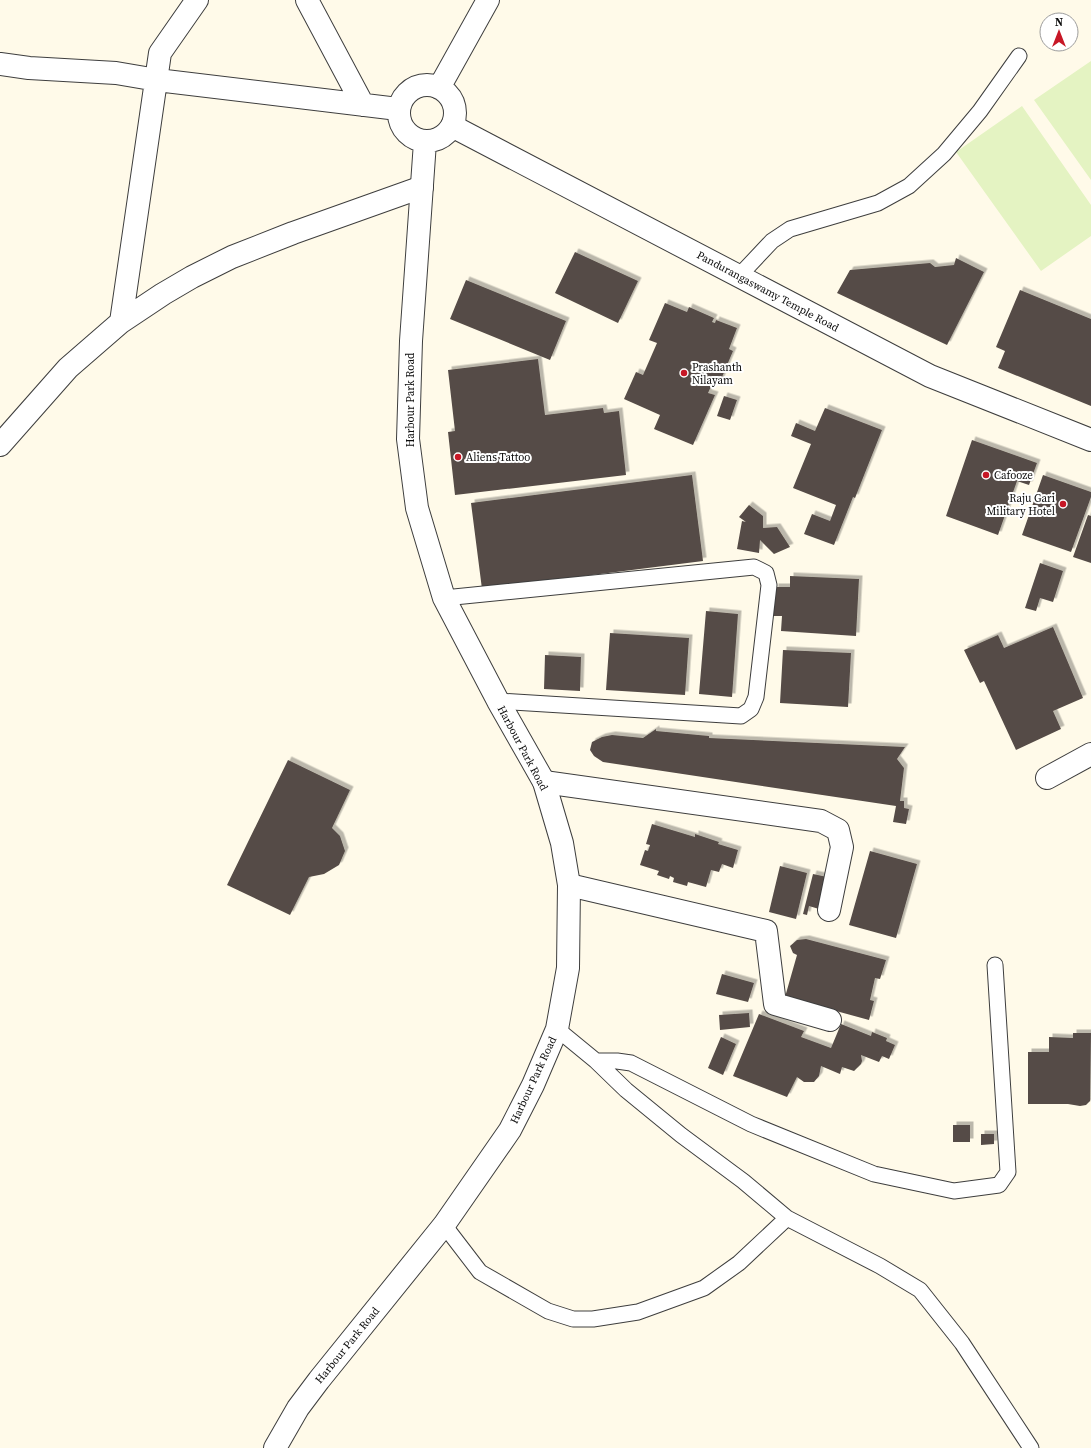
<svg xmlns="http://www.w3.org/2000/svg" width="1091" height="1448" font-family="'Source Serif 4',serif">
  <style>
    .pitch { fill: #e4f3c2 }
    .building { fill: #554b46; filter: url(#shadow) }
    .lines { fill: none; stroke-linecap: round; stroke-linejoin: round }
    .service-casing { stroke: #3e3e3e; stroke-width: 17 }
    .minor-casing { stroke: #3e3e3e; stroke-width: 24 }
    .tertiary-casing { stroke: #3e3e3e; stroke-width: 24 }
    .service { stroke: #fff; stroke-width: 15 }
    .minor { stroke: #fff; stroke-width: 22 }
    .tertiary { stroke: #fff; stroke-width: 22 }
    .poi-dot { fill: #c71726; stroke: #fff; stroke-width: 1.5 }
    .labels { text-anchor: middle; stroke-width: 4; stroke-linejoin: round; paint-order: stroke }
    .street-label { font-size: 11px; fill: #0b0b0b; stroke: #fff }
    .poi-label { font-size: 11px; fill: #0b0b0b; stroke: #fff; text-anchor: start }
  </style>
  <defs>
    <filter id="shadow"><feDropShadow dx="3.5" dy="-3.5" stdDeviation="0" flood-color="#0004"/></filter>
  </defs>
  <rect width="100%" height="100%" fill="#fffae9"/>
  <!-- pitch -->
  <path class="pitch" d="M 1091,61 L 1091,180 L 1034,100 Z
    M 1022,106 L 1091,205 L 1091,236 L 1041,271 L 956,152 Z"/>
  <!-- building -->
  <path class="building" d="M 575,252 L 638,281 L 618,323 L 555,293 Z
    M 956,258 L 984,272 L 947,345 L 837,293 L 850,270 L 930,263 L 935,267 L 954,265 Z
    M 466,280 L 566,321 L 550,360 L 450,319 Z
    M 1020,290 L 1091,319 L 1091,406 L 998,368 L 1005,351 L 996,347 Z
    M 665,303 L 687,312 L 689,307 L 714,318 L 712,322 L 715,323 L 716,320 L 737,328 L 729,349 L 733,351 L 720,382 L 714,380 L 708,393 L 715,395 L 693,445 L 654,429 L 660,415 L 624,399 L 636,372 L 643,375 L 657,343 L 649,340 Z
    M 538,359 L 545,415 L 603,408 L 604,413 L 619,411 L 626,475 L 455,495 L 448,432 L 455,431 L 448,370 Z
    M 724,396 L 737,400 L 730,420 L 717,416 Z
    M 825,408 L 882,430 L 855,498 L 853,497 L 834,545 L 804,534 L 812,514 L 830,521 L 836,505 L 793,488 L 811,444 L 791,436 L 796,423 L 815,431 Z
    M 972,440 L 1037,463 L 1029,485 L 1017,481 L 998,535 L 946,516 Z
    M 692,475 L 703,561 L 482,589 L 471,503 Z
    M 1043,475 L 1091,492 L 1091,497 L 1071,552 L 1022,535 Z
    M 749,505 L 763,516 L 763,528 L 777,527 L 790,547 L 774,554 L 760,540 L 759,553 L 737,549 L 742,521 L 746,522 L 739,517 Z
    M 1088,515 L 1091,516 L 1091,563 L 1073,557 Z
    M 1040,563 L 1063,571 L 1053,602 L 1040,598 L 1036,611 L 1025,608 Z
    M 790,576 L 859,579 L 856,636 L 781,631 L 782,616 L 773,616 L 775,587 L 790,587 Z
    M 706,611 L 738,614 L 732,697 L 699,694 Z
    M 1053,627 L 1083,698 L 1053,711 L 1061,729 L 1016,750 L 984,681 L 980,683 L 964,650 L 998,635 L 1004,648 Z
    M 610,633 L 689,638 L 685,695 L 606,690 Z
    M 783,650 L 851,653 L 848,707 L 780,703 Z
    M 545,655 L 581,657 L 580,691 L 544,689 Z
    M 656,729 L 656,731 L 709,736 L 709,738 L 905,747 L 897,759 L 904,768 L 900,801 L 904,801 L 904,808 L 909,809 L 906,824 L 893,822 L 896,806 L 603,762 L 594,756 L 590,750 L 592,742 L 602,737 L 612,735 L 643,738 Z
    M 288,760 L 350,790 L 332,828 L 340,836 L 345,851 L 339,865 L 324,874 L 309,877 L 290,915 L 227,885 Z
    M 652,824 L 695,837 L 695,834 L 719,842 L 718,844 L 738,850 L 733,868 L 722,864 L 719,872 L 711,870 L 706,887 L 688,882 L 687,886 L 673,882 L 674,878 L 670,876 L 669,879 L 657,875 L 659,871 L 640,865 L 645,850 L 648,851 L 650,845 L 646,844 Z
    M 870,851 L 917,864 L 896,938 L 849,925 Z
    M 780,866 L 807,873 L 796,919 L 769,912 Z
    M 813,874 L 827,877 L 819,909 L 809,906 L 807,915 L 803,914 Z
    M 806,939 L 886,960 L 880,979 L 875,978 L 870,1000 L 874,1001 L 869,1020 L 785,997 L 797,955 L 793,953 L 790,946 L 797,940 Z
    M 722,974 L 754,983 L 748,1002 L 716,994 Z
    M 749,1013 L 750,1027 L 720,1030 L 719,1015 Z
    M 759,1014 L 804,1031 L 801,1037 L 831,1048 L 841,1024 L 871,1036 L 872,1032 L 887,1038 L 886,1041 L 895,1045 L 889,1059 L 882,1056 L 879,1062 L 861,1055 L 862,1061 L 861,1064 L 854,1071 L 842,1067 L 840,1074 L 821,1066 L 819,1076 L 814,1082 L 804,1082 L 797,1077 L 787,1097 L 733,1076 Z
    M 1073,1033 L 1091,1033 L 1090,1101 L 1086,1105 L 1080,1106 L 1068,1104 L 1028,1104 L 1028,1052 L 1049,1052 L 1049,1037 L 1073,1038 Z
    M 721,1037 L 736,1044 L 723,1075 L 708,1068 Z
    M 953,1125 L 970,1125 L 970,1142 L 953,1142 Z
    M 981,1134 L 994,1134 L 994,1144 L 981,1145 Z"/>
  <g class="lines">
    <!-- service casing -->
    <g class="service-casing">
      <path id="service" d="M 739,276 L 772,241 L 790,229 L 878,203 L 909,186 L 944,154 L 980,111 L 1019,56
        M 444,598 L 754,567 L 766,573 L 769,585 L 756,697 L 751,709 L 741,716 L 498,701
        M 557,1029 L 596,1061 L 617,1061 L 631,1063 L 751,1124 L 874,1174 L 954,1191 L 999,1185 L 1008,1172 L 995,965
        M 596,1061 L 626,1090 L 681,1135 L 743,1181 L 787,1218 L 880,1266 L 920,1290 L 962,1343 L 1031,1448
        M 444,1225 L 480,1272 L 548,1311 L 573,1319 L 593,1319 L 638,1312 L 704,1288 L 739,1263 L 787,1218"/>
    </g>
    <!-- minor casing -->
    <g class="minor-casing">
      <path id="minor" d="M 307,0 L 363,105
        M 0,64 L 29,68 L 116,73 L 157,80 L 398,109
        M 452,126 L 930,376 L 1091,440
        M 121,322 L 160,53 L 197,0
        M 0,445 L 68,368 L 121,322 L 163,294 L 192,277 L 232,257 L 293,233 L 422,187
        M 1047,778 L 1091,754
        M 544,782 L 821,821 L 838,830 L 842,847 L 829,910
        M 569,885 L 766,931 L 775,1004 L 830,1020"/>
    </g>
    <!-- tertiary casing -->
    <g class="tertiary-casing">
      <path id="tertiary" d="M399 113a28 28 0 1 1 56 0a28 28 0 1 1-56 0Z
        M 439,88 L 488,0
        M 275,1448 L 298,1408 L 319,1380 L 444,1225 L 510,1130 L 533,1085 L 557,1029 L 568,968 L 569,885 L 562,843 L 544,782 L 498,701 L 444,598 L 417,508 L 408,439 L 411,341 L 425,142"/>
    </g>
    <!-- service -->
    <use href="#service" class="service"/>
    <!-- minor -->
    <use href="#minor" class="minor"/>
    <!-- tertiary -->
    <use href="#tertiary" class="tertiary"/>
  </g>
  <!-- markers -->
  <g class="poi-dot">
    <circle cx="684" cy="373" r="4"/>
    <circle cx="458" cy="457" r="4"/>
    <circle cx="986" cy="475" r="4"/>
    <circle cx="1063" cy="504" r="4"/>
  </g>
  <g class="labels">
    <!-- street labels -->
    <g class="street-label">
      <text transform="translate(768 291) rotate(28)" y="4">Pandurangaswamy Temple Road</text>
      <text transform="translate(410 400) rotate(-90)" y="4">Harbour Park Road</text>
      <text transform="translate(523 748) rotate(62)" y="4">Harbour Park Road</text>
      <text transform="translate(533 1080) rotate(-65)" y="4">Harbour Park Road</text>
      <text transform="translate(347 1345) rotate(-51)" y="4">Harbour Park Road</text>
    </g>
    <!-- poi labels -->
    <g class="poi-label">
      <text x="692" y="371">Prashanth<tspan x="692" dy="13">Nilayam</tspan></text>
      <text x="466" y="461">Aliens Tattoo</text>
      <text x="994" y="479">Cafooze</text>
      <text x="1055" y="502" text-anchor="end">Raju Gari<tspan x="1055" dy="13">Military Hotel</tspan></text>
    </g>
  </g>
  <!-- north arrow -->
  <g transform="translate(1059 32)"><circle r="19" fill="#ffffff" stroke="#9d9d9d"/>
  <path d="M0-3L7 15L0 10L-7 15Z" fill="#c71726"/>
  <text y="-6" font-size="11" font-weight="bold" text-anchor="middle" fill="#0b0b0b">N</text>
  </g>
</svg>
